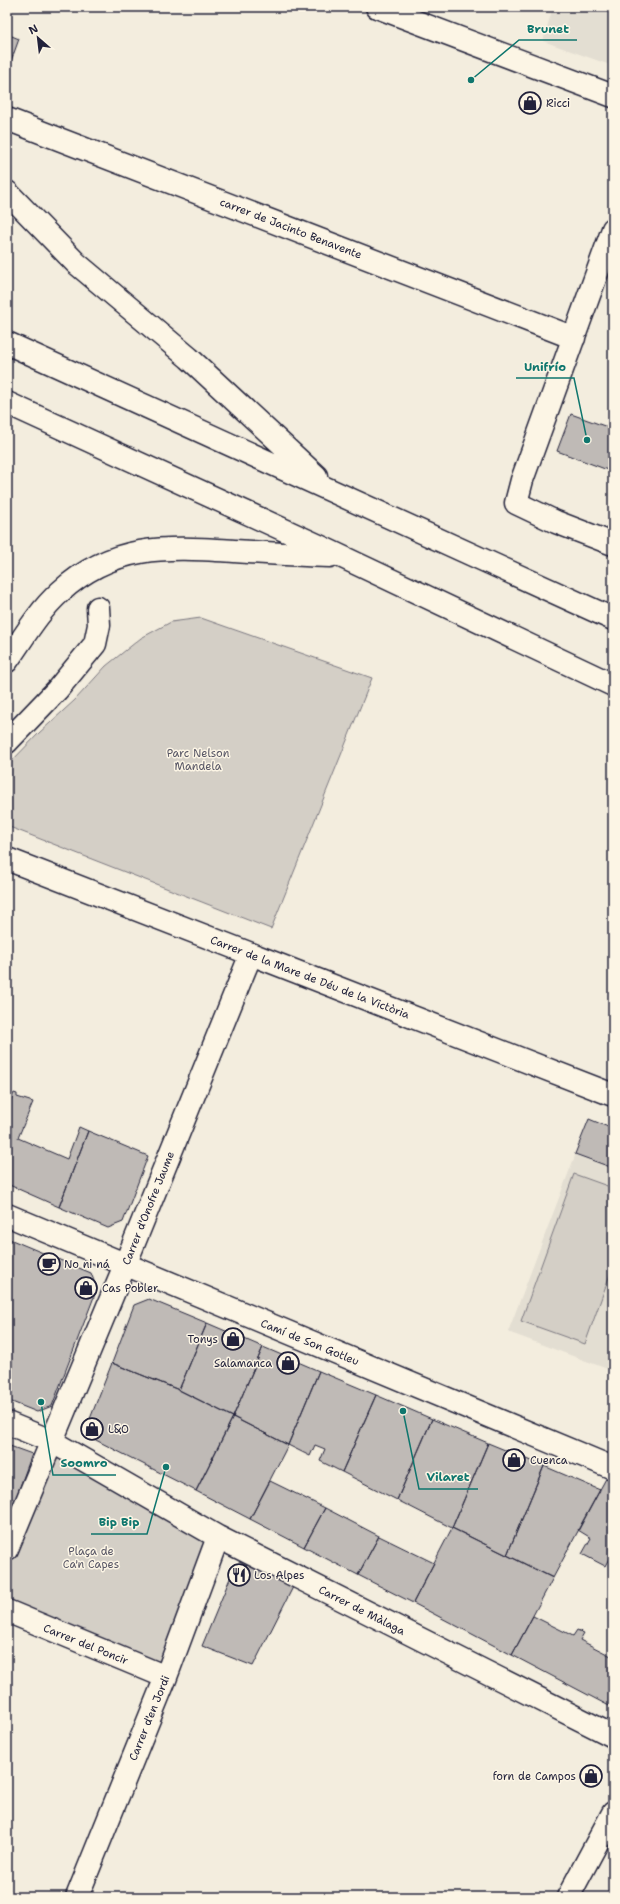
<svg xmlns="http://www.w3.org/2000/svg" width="620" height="1904" font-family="'Shantell Sans',sans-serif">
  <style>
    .built { fill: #e3ded2 }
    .green { fill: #d4cfc6; stroke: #7b7880 }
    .building { fill: #bfbab6; stroke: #22223b }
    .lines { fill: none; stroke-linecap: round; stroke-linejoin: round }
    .minor-casing { stroke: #22223b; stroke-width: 25 }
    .highway-casing { stroke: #22223b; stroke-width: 25 }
    .minor { stroke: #fcf5e5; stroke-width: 22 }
    .highway { stroke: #fcf5e5; stroke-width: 22 }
    .labels { text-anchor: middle; stroke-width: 3; stroke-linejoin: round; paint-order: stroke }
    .poi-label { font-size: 11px; fill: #22223b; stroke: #fcf5e5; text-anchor: start }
    .street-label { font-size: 11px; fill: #22223b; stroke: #fcf5e5 }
    .park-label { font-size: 11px; fill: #575665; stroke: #fcf5e5 }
    .leader { fill: none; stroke: #0f766e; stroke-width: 1.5 }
    .callout-dot { fill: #0f766e; stroke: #fcf5e5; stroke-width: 1.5 }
    .callout-label { font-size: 12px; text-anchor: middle; font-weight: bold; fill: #0f766e; stroke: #fcf5e5; stroke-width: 3; stroke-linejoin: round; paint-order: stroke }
  </style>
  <rect width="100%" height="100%" fill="#f3edde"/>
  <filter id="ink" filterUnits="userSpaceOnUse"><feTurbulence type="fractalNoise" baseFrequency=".025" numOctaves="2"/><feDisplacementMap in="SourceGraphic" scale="8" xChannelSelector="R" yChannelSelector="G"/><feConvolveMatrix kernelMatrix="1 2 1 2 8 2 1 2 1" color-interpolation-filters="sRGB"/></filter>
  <g filter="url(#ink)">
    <!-- built -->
    <path class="built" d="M 553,7 L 613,7 L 613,66 L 543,41 Z
      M 589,1119 L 613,1129 L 613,1371 L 508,1332 Z"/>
    <!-- green -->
    <path class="green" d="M 201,618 L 372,678 L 271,929 L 7,826 L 7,766 L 39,733 L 75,700 L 106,666 L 141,638 L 171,622 Z
      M 574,1174 L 613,1188 L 613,1266 L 585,1344 L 521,1321 Z
      M 51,1441 L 218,1537 L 166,1677 L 7,1611 L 7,1549 Z"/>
    <!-- building -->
    <path class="building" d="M 7,34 L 19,39 L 7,72 Z
      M 571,414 L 613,429 L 613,472 L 557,451 Z
      M 14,1093 L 17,1094 L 17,1097 L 33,1102 L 18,1138 L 67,1159 L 79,1127 L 88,1131 L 59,1207 L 7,1184 L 7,1108 Z
      M 589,1119 L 613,1129 L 613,1168 L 575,1154 Z
      M 88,1131 L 148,1156 L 123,1222 L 108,1228 L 59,1207 Z
      M 7,1238 L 91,1273 L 97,1289 L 52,1406 L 37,1412 L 7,1400 Z
      M 149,1299 L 207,1323 L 179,1390 L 112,1363 L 134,1305 Z
      M 207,1323 L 263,1347 L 233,1417 L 179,1390 Z
      M 263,1347 L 319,1371 L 288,1445 L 233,1417 Z
      M 112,1363 L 179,1390 L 233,1417 L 196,1491 L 84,1434 Z
      M 319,1371 L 376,1395 L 342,1472 L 320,1461 L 325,1449 L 315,1445 L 310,1456 L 288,1445 Z
      M 376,1395 L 432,1419 L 397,1500 L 342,1472 Z
      M 233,1417 L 288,1445 L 250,1519 L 196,1491 Z
      M 432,1419 L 488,1443 L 452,1528 L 397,1500 Z
      M 488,1443 L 544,1466 L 507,1555 L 452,1528 Z
      M 7,1445 L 32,1454 L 9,1517 L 7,1517 Z
      M 544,1466 L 600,1490 L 553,1578 L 507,1555 Z
      M 609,1473 L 613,1474 L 613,1551 L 605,1566 L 582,1554 L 591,1538 L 578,1530 Z
      M 270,1481 L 325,1508 L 304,1547 L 250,1519 Z
      M 325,1508 L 379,1536 L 358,1575 L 304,1547 Z
      M 452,1528 L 553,1578 L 512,1655 L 413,1603 Z
      M 379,1536 L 434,1563 L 413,1603 L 358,1575 Z
      M 249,1564 L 293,1587 L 253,1666 L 202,1646 L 233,1571 Z
      M 533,1616 L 573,1636 L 577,1630 L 584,1633 L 580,1640 L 613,1657 L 613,1708 L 512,1655 Z"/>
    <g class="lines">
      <!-- minor casing -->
      <g class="minor-casing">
        <path id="minor" d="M 377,7 L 613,96
          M 7,119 L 574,338
          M 613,229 L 522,480 L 516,503 L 556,522 L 613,544
          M 7,742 L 57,690 L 95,644 L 99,625 L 98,608
          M 7,859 L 613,1095
          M 7,1215 L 613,1468
          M 7,1423 L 51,1441 L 218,1537 L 613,1736
          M 7,1549 L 125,1265 L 251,954
          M 7,1611 L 166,1677
          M 77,1897 L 166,1677 L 218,1537
          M 568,1897 L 613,1813"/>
      </g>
      <!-- highway casing -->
      <g class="highway-casing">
        <path id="highway" d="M 7,192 L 76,263 L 189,358 L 316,476
          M 7,343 L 613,619
          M 7,403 L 317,545 L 613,685
          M 7,661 C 24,637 38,612 60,592 C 113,543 167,547 234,551 C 266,553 298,555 330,556"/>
      </g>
      <!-- minor -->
      <use href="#minor" class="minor"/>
      <!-- highway -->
      <use href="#highway" class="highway"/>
    </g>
  </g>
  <!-- icons -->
  <defs>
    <g id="shop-ring" transform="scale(1.15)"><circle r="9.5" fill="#fcf5e5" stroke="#22223b" stroke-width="1.5"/><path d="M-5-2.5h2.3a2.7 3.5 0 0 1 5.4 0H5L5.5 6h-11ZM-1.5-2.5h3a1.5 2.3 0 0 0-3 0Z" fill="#22223b"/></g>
    <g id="cafe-ring" transform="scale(1.15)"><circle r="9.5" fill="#fcf5e5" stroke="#22223b" stroke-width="1.5"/><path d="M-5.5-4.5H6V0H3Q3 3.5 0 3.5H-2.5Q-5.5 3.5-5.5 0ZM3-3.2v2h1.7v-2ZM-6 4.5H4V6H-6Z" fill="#22223b"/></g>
    <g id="restaurant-ring" transform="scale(1.15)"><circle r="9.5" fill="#fcf5e5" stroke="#22223b" stroke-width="1.5"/><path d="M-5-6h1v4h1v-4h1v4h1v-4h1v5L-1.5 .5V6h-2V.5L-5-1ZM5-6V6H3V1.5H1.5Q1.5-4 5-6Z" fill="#22223b"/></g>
  </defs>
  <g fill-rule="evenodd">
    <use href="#shop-ring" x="530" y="103"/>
    <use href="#cafe-ring" x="49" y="1264"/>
    <use href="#shop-ring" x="86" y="1288"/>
    <use href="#shop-ring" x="233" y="1339"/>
    <use href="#shop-ring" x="288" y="1363"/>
    <use href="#shop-ring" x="92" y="1429"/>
    <use href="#shop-ring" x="514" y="1460"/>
    <use href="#restaurant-ring" x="239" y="1575"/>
    <use href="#shop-ring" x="591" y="1776"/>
  </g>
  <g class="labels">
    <!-- poi labels -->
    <g class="poi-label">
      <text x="546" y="107">Ricci</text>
      <text x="64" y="1268">No ni ná</text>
      <text x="102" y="1292">Cas Pobler</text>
      <text x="218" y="1343" text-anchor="end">Tonys</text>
      <text x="272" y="1367" text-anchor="end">Salamanca</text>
      <text x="108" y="1433">L&amp;O</text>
      <text x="530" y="1464">Cuenca</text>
      <text x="254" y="1579">Los Alpes</text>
      <text x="576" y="1780" text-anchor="end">forn de Campos</text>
    </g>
    <!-- street labels -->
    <g class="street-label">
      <text transform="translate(291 228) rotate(21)" y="4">carrer de Jacinto Benavente</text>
      <text transform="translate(310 977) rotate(21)" y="4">Carrer de la Mare de Déu de la Victòria</text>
      <text transform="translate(148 1208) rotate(-68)" y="4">Carrer d'Onofre Jaume</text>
      <text transform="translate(310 1342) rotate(22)" y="4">Camí de Son Gotleu</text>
      <text transform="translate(362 1610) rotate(27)" y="4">Carrer de Màlaga</text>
      <text transform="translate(86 1644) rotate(22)" y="4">Carrer del Poncir</text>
      <text transform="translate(149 1718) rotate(-68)" y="4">Carrer d'en Jordi</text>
    </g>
    <!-- park labels -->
    <g class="park-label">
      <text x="198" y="757">Parc Nelson<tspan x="198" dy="13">Mandela</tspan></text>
      <text x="91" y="1555">Plaça de<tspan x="91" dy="13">Ca'n Capes</tspan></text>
    </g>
  </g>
  <!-- callouts -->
  <path class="leader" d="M471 80L519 40H577M587 440L574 378H516M41 1402L53 1475H116M403 1411L419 1489H478M166 1467L147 1534H91"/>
  <g class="callout-dot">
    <circle cx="471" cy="80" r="4"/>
    <circle cx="587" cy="440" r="4"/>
    <circle cx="41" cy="1402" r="4"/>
    <circle cx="403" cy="1411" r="4"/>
    <circle cx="166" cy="1467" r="4"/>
  </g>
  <g class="callout-label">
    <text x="548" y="33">Brunet</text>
    <text x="545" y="371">Unifrío</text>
    <text x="84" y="1467">Soomro</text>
    <text x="448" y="1481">Vilaret</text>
    <text x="119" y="1526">Bip Bip</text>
  </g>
  <!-- margin -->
  <rect width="620" height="1904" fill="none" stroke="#fcf5e5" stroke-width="24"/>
  <rect x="12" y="12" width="596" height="1880" fill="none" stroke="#22223b" stroke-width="1.5" filter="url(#ink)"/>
  <!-- north arrow -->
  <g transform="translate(38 38) rotate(332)" stroke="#fcf5e5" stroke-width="3" paint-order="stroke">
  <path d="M0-3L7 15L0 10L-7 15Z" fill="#22223b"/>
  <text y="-6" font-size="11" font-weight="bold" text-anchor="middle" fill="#22223b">N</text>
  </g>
</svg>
